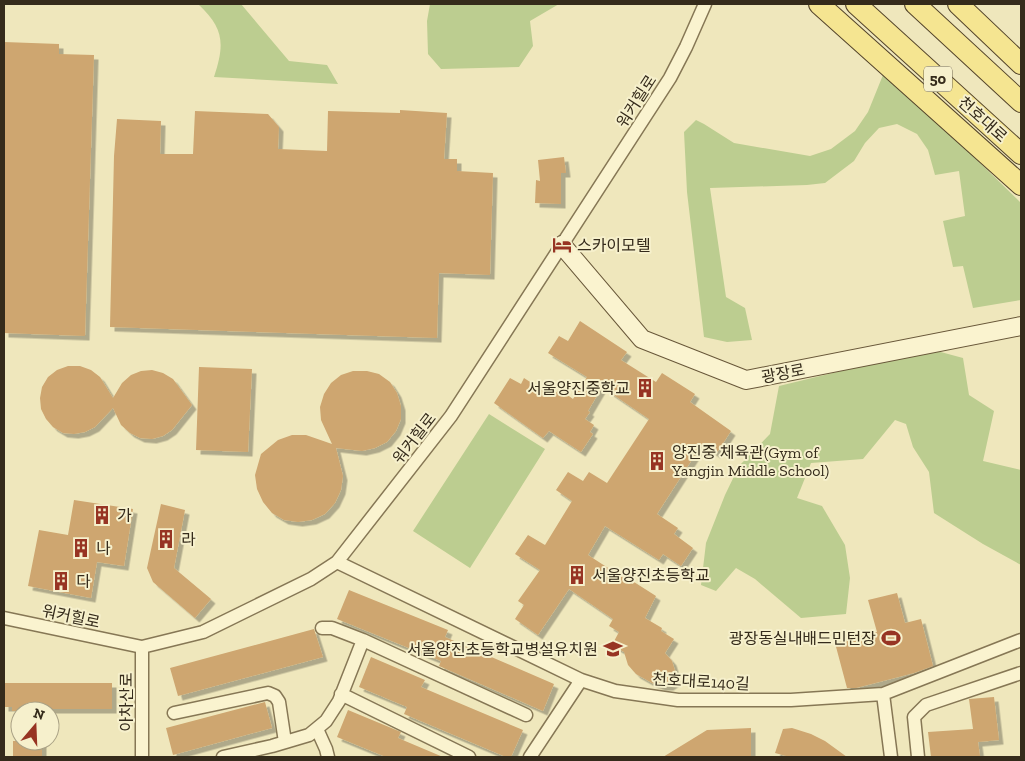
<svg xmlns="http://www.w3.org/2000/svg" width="1025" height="761" font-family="'Zilla Slab','Noto Sans KR',serif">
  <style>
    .green { fill: #bccd90 }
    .building { fill: #cea670; filter: url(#shadow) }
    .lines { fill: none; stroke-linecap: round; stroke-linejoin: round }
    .street-casing { stroke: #867755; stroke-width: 15 }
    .secondary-casing { stroke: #685739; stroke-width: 20 }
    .primary-casing { stroke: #54442a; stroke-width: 22 }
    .street { stroke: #faf3cf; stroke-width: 12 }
    .secondary { stroke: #faf3cf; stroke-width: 18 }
    .primary { stroke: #f5e591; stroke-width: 20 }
    .labels { text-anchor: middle; stroke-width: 4; stroke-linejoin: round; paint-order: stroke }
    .shield { fill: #f6f0cc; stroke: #6f6650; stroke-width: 1 }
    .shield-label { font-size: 15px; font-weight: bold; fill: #352b1b }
    .street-label { font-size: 16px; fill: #352b1b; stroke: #f6f0cc }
    .poi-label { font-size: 16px; fill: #352b1b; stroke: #f6f0cc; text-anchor: start }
  </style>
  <defs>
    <filter id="shadow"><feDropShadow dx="4.5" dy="4.5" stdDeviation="0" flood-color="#0004"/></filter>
  </defs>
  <rect width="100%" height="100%" fill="#efe7bc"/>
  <!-- green -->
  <path class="green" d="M 198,4 L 241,4 L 289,61 L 327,65 L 338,84 L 214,77 C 225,44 224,28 198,4 Z
    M 430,4 L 559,4 L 530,21 L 533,46 L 519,67 L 441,69 L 428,54 L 427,21 Z
    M 885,70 L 1021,203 L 1021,300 L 973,308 L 963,266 L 953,267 L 943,221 L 965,216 L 959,171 L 935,175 L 928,150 L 917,134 L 897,124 L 879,128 L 865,143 L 854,161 L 825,183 L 807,185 L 710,188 L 726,297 L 745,308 L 752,340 L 727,342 L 704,337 L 687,192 L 684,132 L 696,120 L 704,124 L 734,143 L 810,156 L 831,149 L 855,131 L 868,112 Z
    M 937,351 L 963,358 L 969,395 L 994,411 L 983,461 L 1021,470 L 1021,565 L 983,544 L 934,513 L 929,472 L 913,447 L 906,424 L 895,420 L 863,459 L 811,463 L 797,498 L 822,506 L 845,545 L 850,578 L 846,614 L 801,618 L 755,579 L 736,568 L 716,591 L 701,585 L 706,543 L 725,495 L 739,466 L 770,434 L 779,386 L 874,363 Z
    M 489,414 L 545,449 L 470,568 L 413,531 Z"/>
  <!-- building -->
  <path class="building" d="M 4,42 L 59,44 L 59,54 L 94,55 L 85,336 L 4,333 Z
    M 400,110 L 447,113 L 444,159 L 457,159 L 457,171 L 493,173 L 490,275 L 439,273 L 437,338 L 110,327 L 114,156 L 117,119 L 161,121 L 160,154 L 193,154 L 195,111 L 268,114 L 279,127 L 278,149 L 327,151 L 328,111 L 400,113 Z
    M 564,157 L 566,173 L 561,173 L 561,204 L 535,203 L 536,180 L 540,181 L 538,160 Z
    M 580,321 L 627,352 L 621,360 L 656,382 L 662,373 L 695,394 L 690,402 L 731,431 L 716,454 L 702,444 L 657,514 L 678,528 L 674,534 L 693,548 L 681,566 L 663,554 L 659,560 L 605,526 L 588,555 L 633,584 L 634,582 L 656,596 L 645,618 L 662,628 L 661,631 L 674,639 L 665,653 L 672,661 L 676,674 L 675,682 L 669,686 L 661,686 L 652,683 L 636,674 L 628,665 L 624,652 L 612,645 L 619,632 L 609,626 L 613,619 L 569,589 L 538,635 L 515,619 L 524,605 L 518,601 L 540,570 L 515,554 L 528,535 L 545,545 L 572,501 L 556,490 L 568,472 L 583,481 L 589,472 L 607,483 L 649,419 L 602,387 L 588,411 L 590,412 L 585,419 L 594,425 L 590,432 L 593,434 L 581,452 L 549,431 L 543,438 L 494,403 L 510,378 L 521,384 L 524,378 L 553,397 L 559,389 L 573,399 L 587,377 L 548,353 L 559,336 L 568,341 Z
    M 68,366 L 80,366 L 91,370 L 100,377 L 113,398 L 122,383 L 131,375 L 141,371 L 152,370 L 163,373 L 173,379 L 192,405 L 172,430 L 163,436 L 152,439 L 140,438 L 130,433 L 121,425 L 113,408 L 95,427 L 85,432 L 74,434 L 63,433 L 53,427 L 46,419 L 41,409 L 40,398 L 42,387 L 48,377 L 57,370 Z
    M 199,367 L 252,369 L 248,452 L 196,450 Z
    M 353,371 L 367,371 L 379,374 L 390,382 L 397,393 L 401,406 L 401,419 L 396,431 L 387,442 L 375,448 L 362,451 L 336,448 L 343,476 L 341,490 L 335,503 L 325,514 L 312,520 L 298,522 L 284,520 L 272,513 L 263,502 L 257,489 L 255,475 L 261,454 L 278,440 L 292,435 L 306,435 L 332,444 L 321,420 L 320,407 L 324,394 L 331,383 L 341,375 Z
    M 74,500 L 133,509 L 124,566 L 97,562 L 91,598 L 28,586 L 39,530 L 68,535 Z
    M 161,504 L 185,510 L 174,568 L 211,599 L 195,618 L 153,582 L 147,568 Z
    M 349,590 L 448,630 L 445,637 L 554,684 L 543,711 L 439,666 L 441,661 L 337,619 Z
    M 897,593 L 905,623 L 921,619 L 933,666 L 914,673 L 856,688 L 847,688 L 835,643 L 877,632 L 868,600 Z
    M 314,629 L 323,657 L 178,696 L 170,668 Z
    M 371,657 L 425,680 L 421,687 L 523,730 L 511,757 L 506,757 L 404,714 L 407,707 L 359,687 Z
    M 4,683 L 112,683 L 112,709 L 42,709 L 42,711 L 12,711 L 12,707 L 4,707 Z
    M 994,697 L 999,740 L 978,742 L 980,756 L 931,757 L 928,732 L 973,729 L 969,699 Z
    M 265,702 L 272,728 L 173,755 L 166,728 Z
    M 348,710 L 401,732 L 398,738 L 443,757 L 386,757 L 337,737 Z
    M 751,728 L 751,756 L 731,757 L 663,757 L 707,730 Z
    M 792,728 L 811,734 L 825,741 L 847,757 L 790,757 L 775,753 L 783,729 Z
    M 13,741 L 42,741 L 42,757 L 13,757 Z"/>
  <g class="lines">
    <!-- street casing -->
    <g class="street-casing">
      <path id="street" d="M 337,562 L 581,680 L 615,691 L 678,700 L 791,700 L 883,694 L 1021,640
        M 4,618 L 142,647 L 203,632 L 311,579 L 337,562 L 451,416 L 670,78 L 686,47 L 705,4
        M 322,628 L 332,628 L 363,640
        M 142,647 L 142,757
        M 341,694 L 469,757
        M 883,694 L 891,757
        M 174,713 L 268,693 L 275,696 L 279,702 L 285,742
        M 317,729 L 326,749 L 328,757
        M 223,757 L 272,746 L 309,735 L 326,721 L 339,701 L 363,640 L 526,715
        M 530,757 L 581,680
        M 918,757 L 914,717 L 926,705 L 1021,673"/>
    </g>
    <!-- secondary casing -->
    <g class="secondary-casing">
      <path id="secondary" d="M 562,245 L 642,339 L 746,380 L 1021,326"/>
    </g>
    <!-- primary casing -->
    <g class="primary-casing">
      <path id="primary" d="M 819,4 L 1021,185
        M 856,4 L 1021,154
        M 915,4 L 1021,102
        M 958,4 L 1021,64"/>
    </g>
    <!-- street -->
    <use href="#street" class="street"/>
    <!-- secondary -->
    <use href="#secondary" class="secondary"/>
    <!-- primary -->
    <use href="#primary" class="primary"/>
  </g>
  <!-- icons -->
  <defs>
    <g id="hotel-bare" transform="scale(1.5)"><path d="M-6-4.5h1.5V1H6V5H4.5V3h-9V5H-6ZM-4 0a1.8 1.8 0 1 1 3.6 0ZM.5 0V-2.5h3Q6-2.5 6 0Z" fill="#973423" stroke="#f6f0cc" stroke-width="2.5" paint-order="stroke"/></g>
    <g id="building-bare" transform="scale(1.5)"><path d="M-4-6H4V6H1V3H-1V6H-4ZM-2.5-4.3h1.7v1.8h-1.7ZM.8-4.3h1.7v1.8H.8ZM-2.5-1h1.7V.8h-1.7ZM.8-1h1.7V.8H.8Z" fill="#973423" stroke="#f6f0cc" stroke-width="2.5" paint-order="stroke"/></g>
    <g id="stadium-bare" transform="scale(1.5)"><path d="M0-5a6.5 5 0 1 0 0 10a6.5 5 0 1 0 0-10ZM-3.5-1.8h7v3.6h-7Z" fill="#973423" stroke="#f6f0cc" stroke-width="2.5" paint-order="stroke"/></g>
    <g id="school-bare" transform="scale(1.5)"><path d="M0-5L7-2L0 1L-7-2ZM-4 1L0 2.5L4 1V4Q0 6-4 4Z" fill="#973423" stroke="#f6f0cc" stroke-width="2.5" paint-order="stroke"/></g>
  </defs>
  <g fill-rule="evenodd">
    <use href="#hotel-bare" x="562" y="245"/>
    <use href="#building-bare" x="645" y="388"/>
    <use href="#building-bare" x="657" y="461"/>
    <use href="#building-bare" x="102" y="515"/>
    <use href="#building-bare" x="166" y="539"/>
    <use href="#building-bare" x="81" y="548"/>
    <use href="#building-bare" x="577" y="575"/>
    <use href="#building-bare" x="61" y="581"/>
    <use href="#stadium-bare" x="891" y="638"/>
    <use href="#school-bare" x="613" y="649"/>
  </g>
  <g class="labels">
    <!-- shield labels -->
    <rect class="shield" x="924" y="66.5" width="28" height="25" rx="4"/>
    <g class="shield-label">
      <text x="938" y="84">50</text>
    </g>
    <!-- street labels -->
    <g class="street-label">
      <text transform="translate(636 101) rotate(-57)" y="6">워커힐로</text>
      <text transform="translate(983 119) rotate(42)" y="6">천호대로</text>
      <text transform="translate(783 373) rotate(-11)" y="6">광장로</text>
      <text transform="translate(414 438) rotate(-52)" y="6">워커힐로</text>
      <text transform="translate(71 616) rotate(12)" y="6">워커힐로</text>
      <text transform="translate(701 681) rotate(3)" y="6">천호대로140길</text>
      <text transform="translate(126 702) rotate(-90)" y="6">아차산로</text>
    </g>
    <!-- poi labels -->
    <g class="poi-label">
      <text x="577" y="251">스카이모텔</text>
      <text x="630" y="394" text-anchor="end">서울양진중학교</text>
      <text x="672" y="458">양진중 체육관(Gym of<tspan x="672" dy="18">Yangjin Middle School)</tspan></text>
      <text x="117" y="521">가</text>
      <text x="181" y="545">라</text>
      <text x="96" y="554">나</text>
      <text x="592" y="581">서울양진초등학교</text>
      <text x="76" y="587">다</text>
      <text x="876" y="644" text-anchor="end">광장동실내배드민턴장</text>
      <text x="598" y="655" text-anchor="end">서울양진초등학교병설유치원</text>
    </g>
  </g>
  <!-- border -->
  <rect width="1025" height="761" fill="none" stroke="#352b1b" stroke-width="10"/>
  <!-- north arrow -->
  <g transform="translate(35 726) rotate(19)"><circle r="24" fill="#f6f0cc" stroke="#a9a185"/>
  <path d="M0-4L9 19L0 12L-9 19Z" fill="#973423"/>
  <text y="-8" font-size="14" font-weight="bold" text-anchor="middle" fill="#352b1b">N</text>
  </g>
</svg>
